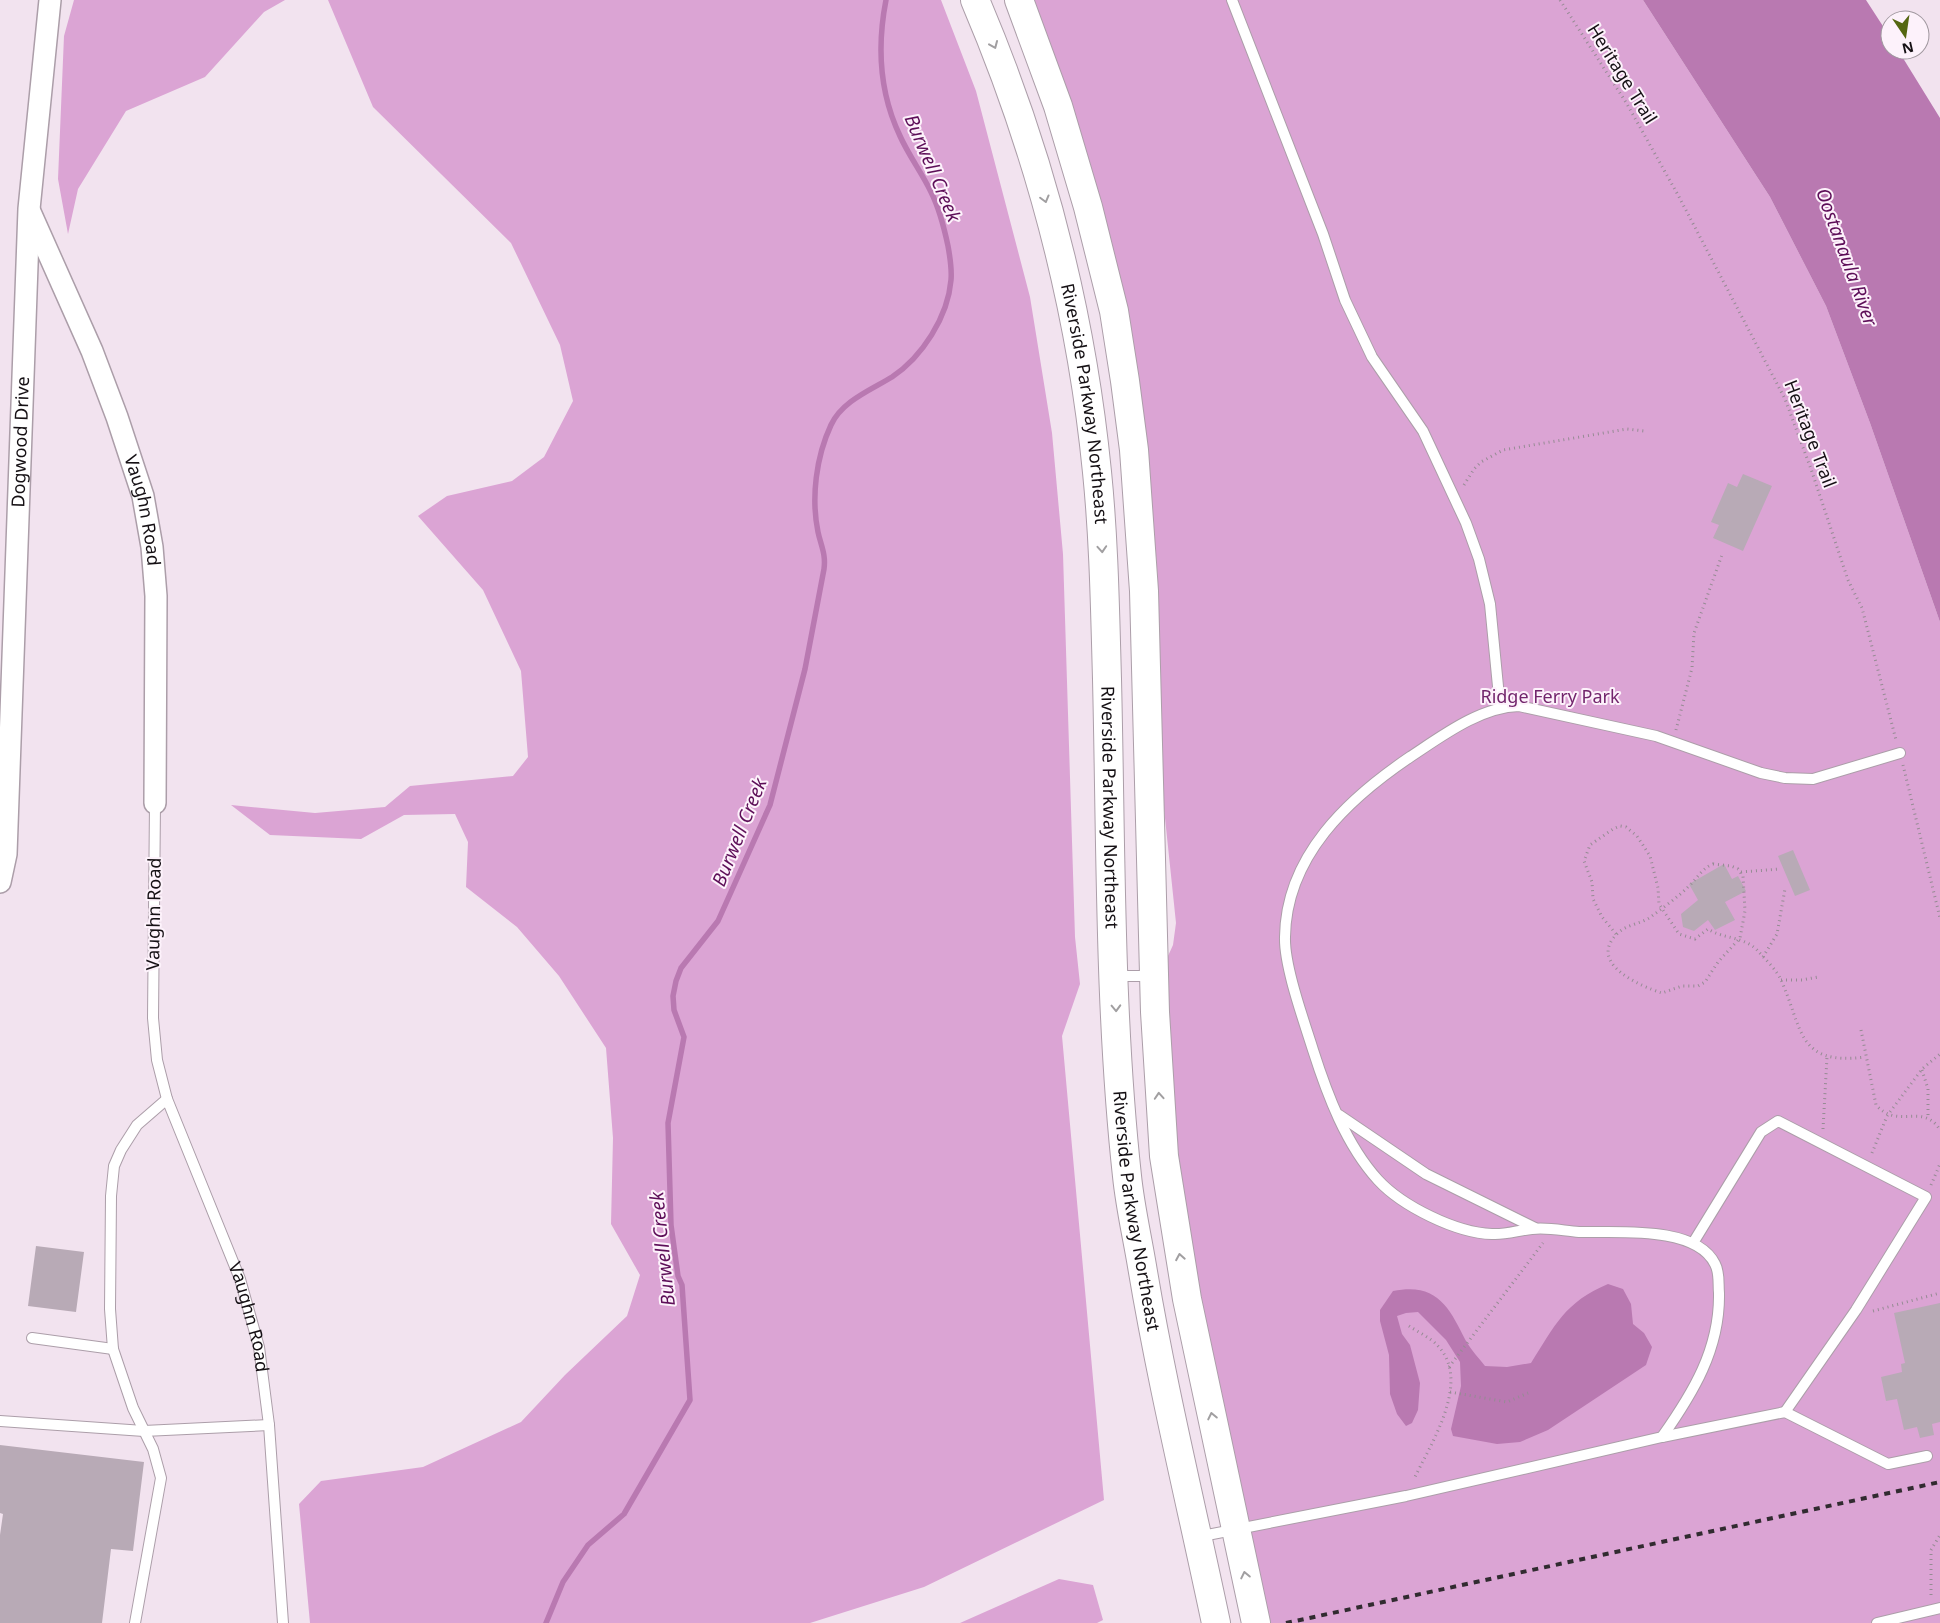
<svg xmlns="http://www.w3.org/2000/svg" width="1940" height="1623" font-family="'Noto Sans',sans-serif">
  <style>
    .green { fill: #dba4d4 }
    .water { fill: #b979b1 }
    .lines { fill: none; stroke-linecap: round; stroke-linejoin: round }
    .stream { stroke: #b979b1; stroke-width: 5.5 }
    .building { fill: #b8aab6 }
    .service-casing { stroke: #ac9ea9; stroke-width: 12 }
    .minor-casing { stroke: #ac9ea9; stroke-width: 24 }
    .secondary-casing { stroke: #ac9ea9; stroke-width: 30 }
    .path { stroke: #968b94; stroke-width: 3; stroke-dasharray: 1 4; stroke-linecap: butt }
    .service { stroke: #fff; stroke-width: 10 }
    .minor { stroke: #fff; stroke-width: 21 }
    .secondary { stroke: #fff; stroke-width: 28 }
    .rail { stroke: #312b30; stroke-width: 4; stroke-dasharray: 6 6; stroke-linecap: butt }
    .oneway { stroke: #a19fa1 }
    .labels { text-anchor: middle; stroke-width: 4; stroke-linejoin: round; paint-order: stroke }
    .street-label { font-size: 18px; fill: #151014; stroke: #fdf2fb }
    .park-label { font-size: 18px; fill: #72256c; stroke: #fdf2fb }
    .water-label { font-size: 19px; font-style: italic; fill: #5d0e58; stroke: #fdf2fb }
  </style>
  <rect width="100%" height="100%" fill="#f2e3ef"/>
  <!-- green -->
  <path class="green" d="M 74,0 L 285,0 L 264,12 L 205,77 L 126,111 L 78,189 L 68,234 L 58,179 L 64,36 Z
    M 328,0 L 941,0 L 976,91 L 1030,297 L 1052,433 L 1063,554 L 1075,937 L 1080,984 L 1062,1036 L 1104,1500 L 924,1587 L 810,1623 L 310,1623 L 299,1504 L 321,1481 L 423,1467 L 521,1422 L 565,1375 L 627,1316 L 640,1275 L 611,1224 L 613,1138 L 606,1048 L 559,976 L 517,927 L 466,887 L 468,842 L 455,814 L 404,815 L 361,839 L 270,835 L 231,805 L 315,813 L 385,807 L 410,786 L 513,776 L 528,757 L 521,671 L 483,590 L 418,516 L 447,496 L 512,481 L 544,457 L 573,401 L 560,345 L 511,243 L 373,107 Z
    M 1033,0 L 1643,0 L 1770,197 L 1826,306 L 1870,423 L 1940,622 L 1940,1623 L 1269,1623 L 1198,1290 L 1186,1220 L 1175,1123 L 1166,970 L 1168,956 L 1173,945 L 1176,923 L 1163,799 L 1157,566 L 1145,438 L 1121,290 L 1093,174 L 1057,62 Z
    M 1059,1579 L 1093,1585 L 1103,1620 L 1097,1623 L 960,1623 Z"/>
  <!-- water -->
  <path class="water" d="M 1643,0 L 1866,0 L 1890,37 L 1890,50 L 1898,50 L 1940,118 L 1940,622 L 1870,423 L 1826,306 L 1770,197 Z
    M 1608,1284 L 1623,1289 L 1631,1304 L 1633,1324 L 1644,1333 L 1652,1347 L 1646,1365 L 1548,1430 L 1520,1442 L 1497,1444 L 1453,1436 L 1451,1429 L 1461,1386 L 1460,1362 L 1446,1340 L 1418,1312 L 1406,1313 L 1397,1316 L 1402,1334 L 1410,1345 L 1420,1383 L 1418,1410 L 1412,1423 L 1406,1426 L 1397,1414 L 1390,1394 L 1389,1355 L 1380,1321 L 1380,1310 L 1393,1291 C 1437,1282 1449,1307 1466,1341 C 1471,1350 1479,1358 1485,1366 L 1507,1367 L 1531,1363 C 1555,1325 1565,1302 1608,1284 Z"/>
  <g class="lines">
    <!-- stream -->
    <path class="stream" d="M 546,1623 L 563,1582 L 588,1545 L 624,1514 L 690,1400 L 682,1285 L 678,1276 L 671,1225 L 668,1123 L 684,1037 L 674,1010 L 673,996 L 676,981 L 681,968 L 718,921 L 770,805 L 805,669 L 824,569 C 826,554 821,546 818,532 C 811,498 816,457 831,425 C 842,401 871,390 892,377 C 922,357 948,317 951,280 C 952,269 950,257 948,246 C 944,227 940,210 931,192 C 922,173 909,156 900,136 C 880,94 877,46 886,0"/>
  </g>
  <!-- building -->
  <path class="building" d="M 1743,474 L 1772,486 L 1743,551 L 1713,538 L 1719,525 L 1711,522 L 1728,483 L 1737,487 Z
    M 1793,850 L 1810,890 L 1795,896 L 1778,856 Z
    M 1724,864 L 1732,879 L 1738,876 L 1746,891 L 1725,902 L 1735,920 L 1715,930 L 1708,920 L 1694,931 L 1683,927 L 1681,914 L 1698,900 L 1689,884 Z
    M 36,1246 L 84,1252 L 76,1312 L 28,1306 Z
    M 1940,1303 L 1940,1422 L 1932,1424 L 1934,1435 L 1920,1438 L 1917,1427 L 1904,1430 L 1897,1399 L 1886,1401 L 1881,1377 L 1902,1372 L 1901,1364 L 1905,1363 L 1894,1313 Z
    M 0,1445 L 144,1462 L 133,1551 L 111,1549 L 102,1623 L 0,1623 L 0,1535 L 3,1514 L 0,1513 Z"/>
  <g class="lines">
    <!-- service casing -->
    <g class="service-casing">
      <g id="service">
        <path d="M 1232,0 L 1323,234 L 1345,300 L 1372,357 L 1423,431 L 1466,523 L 1479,559 L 1490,604 L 1500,707"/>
        <path id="s1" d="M 155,803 L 153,1018 L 157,1060 L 167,1099 L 240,1279 L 259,1347 L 269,1425 L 283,1623"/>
        <path d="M 1115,976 L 1153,976"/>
        <path d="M 1339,1115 L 1426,1174 L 1535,1228"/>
        <path d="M 1693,1243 L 1761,1132 L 1778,1121 L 1926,1197 L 1856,1310 L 1785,1412"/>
        <path d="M 32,1338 L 113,1349"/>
        <path d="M 0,1421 L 144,1431 L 269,1425"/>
        <path d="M 1662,1437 L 1785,1412 L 1888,1464 L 1927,1456"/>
        <path d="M 1197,1537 L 1406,1496 L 1662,1437 C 1693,1393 1720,1349 1719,1293 C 1718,1284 1720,1273 1715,1264 C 1696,1225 1616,1233 1579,1232 C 1564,1231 1548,1227 1532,1229 C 1519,1230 1506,1235 1492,1234 C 1456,1233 1402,1206 1378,1180 C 1346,1145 1327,1094 1313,1050 C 1304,1021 1284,966 1285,937 C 1286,856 1348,799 1410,757 C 1442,736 1480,707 1519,706 L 1656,736 L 1761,773 L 1785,778 L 1813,779 L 1900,753"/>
        <path d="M 135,1623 L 161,1478 L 153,1449 L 133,1408 L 113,1349 L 110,1309 L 111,1196 L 114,1166 L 121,1150 L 137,1125 L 167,1099"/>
        <path d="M 1877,1623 L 1940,1608"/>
      </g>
    </g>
    <!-- minor casing -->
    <g class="minor-casing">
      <g id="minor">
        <path id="s2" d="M 30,212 L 92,351 L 117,417 L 143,496 L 152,547 L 156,596 L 155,803"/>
        <path id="s3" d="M 0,882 L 6,854 L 29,209 L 50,0"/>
      </g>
    </g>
    <!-- secondary casing -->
    <g class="secondary-casing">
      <g id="secondary">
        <path id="s4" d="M 975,0 C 1039,150 1081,310 1097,472 C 1104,541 1105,610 1107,679 C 1111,844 1109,1011 1127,1176 C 1130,1206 1137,1236 1142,1266 C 1162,1386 1191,1504 1216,1623"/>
        <path d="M 1019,0 L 1058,106 L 1088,207 L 1114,311 L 1125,381 L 1134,450 L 1144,591 L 1155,1012 L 1164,1156 L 1187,1299 L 1256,1623"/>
      </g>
    </g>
    <!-- path -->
    <path class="path" d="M 1560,0 L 1627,104 L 1678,195 L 1785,399 L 1811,469 L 1848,580 L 1862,608 L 1896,740
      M 1464,485 L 1474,469 L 1481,462 L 1503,450 L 1627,429 L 1644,431
      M 1676,730 L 1692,668 L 1694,633 L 1723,552
      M 1903,765 L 1940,918
      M 1713,864 L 1731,866 L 1738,869 L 1743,876 L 1745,911 L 1740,938 L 1718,962 L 1705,982 L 1698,986 L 1682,986 L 1662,993 C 1640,986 1586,963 1618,933 C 1627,924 1642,924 1652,916 C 1664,907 1678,897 1688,887 C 1698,878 1701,869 1713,864 Z
      M 1741,872 L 1780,869
      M 1616,934 L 1602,917 L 1593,899 L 1592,882 L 1584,861 L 1590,845 L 1613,829 L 1620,826 L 1626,827 L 1637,836 L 1650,856 L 1658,888 L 1659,904 L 1679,934 L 1695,939 L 1708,929 C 1723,939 1743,936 1757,950 C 1764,958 1777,970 1781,980 C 1803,1028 1796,1066 1865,1057
      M 1763,957 L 1777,934 L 1785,889
      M 1781,980 L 1802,980 L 1818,977
      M 1861,1030 L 1876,1105 C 1898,1130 1923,1102 1940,1130
      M 1922,1070 L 1928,1089 L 1928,1118
      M 1823,1129 L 1827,1057
      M 1872,1153 L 1887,1116 L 1922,1069 L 1940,1054
      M 1931,1185 L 1940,1164
      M 1873,1311 L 1940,1293
      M 1409,1326 C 1418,1332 1431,1338 1438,1346 C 1472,1382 1430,1445 1414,1479
      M 1449,1367 L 1543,1243
      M 1450,1392 L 1507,1402 L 1528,1393
      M 1931,1595 L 1931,1550 L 1940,1535"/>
    <!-- service -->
    <use href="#service" class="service"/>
    <!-- minor -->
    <use href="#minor" class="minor"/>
    <!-- secondary -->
    <use href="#secondary" class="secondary"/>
    <!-- rail -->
    <path class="rail" d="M 1286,1623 L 1940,1482"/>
  </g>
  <!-- one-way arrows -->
  <defs><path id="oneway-chevron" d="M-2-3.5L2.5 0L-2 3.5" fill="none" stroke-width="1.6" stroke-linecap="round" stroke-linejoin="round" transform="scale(1.25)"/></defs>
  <g class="oneway">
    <use href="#oneway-chevron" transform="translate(994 45) rotate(67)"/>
    <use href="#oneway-chevron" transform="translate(1045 199) rotate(75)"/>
    <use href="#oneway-chevron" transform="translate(1102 549) rotate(86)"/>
    <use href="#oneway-chevron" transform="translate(1116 1008) rotate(88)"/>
    <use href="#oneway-chevron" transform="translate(1159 1096) rotate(-94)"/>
    <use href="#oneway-chevron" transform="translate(1180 1257) rotate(-100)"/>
    <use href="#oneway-chevron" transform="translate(1212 1416) rotate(-102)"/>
    <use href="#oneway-chevron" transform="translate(1245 1575) rotate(-102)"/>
  </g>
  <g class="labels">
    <!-- street labels -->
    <g class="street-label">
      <text transform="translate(1622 74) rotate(58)" y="6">Heritage Trail</text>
      <text dy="6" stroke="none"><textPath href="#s4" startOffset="420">Riverside Parkway Northeast</textPath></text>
      <text transform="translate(1810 434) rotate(69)" y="6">Heritage Trail</text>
      <text dy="6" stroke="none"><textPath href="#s3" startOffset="441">Dogwood Drive</textPath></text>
      <text dy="6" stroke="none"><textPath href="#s2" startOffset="320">Vaughn Road</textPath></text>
      <text dy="6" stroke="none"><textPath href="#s4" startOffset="825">Riverside Parkway Northeast</textPath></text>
      <text transform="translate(154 914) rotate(-89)" y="6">Vaughn Road</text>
      <text dy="6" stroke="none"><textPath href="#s4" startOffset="1230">Riverside Parkway Northeast</textPath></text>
      <text dy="6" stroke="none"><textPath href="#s1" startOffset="531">Vaughn Road</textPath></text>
    </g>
    <!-- park labels -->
    <g class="park-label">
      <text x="1550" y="703">Ridge Ferry Park</text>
    </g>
    <!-- water labels -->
    <g class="water-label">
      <text transform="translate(933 168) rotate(67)" y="7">Burwell Creek</text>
      <text transform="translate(1847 257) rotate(70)" y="7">Oostanaula River</text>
      <text transform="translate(739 832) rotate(-68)" y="7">Burwell Creek</text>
      <text transform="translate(662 1249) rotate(-96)" y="7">Burwell Creek</text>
    </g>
  </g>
  <!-- north arrow -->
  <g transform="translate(1905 35) rotate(167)"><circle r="24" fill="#fdf2fb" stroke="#a0989f"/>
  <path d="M0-4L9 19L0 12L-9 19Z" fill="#556711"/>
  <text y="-8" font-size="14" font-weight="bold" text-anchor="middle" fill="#151014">N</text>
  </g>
</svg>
